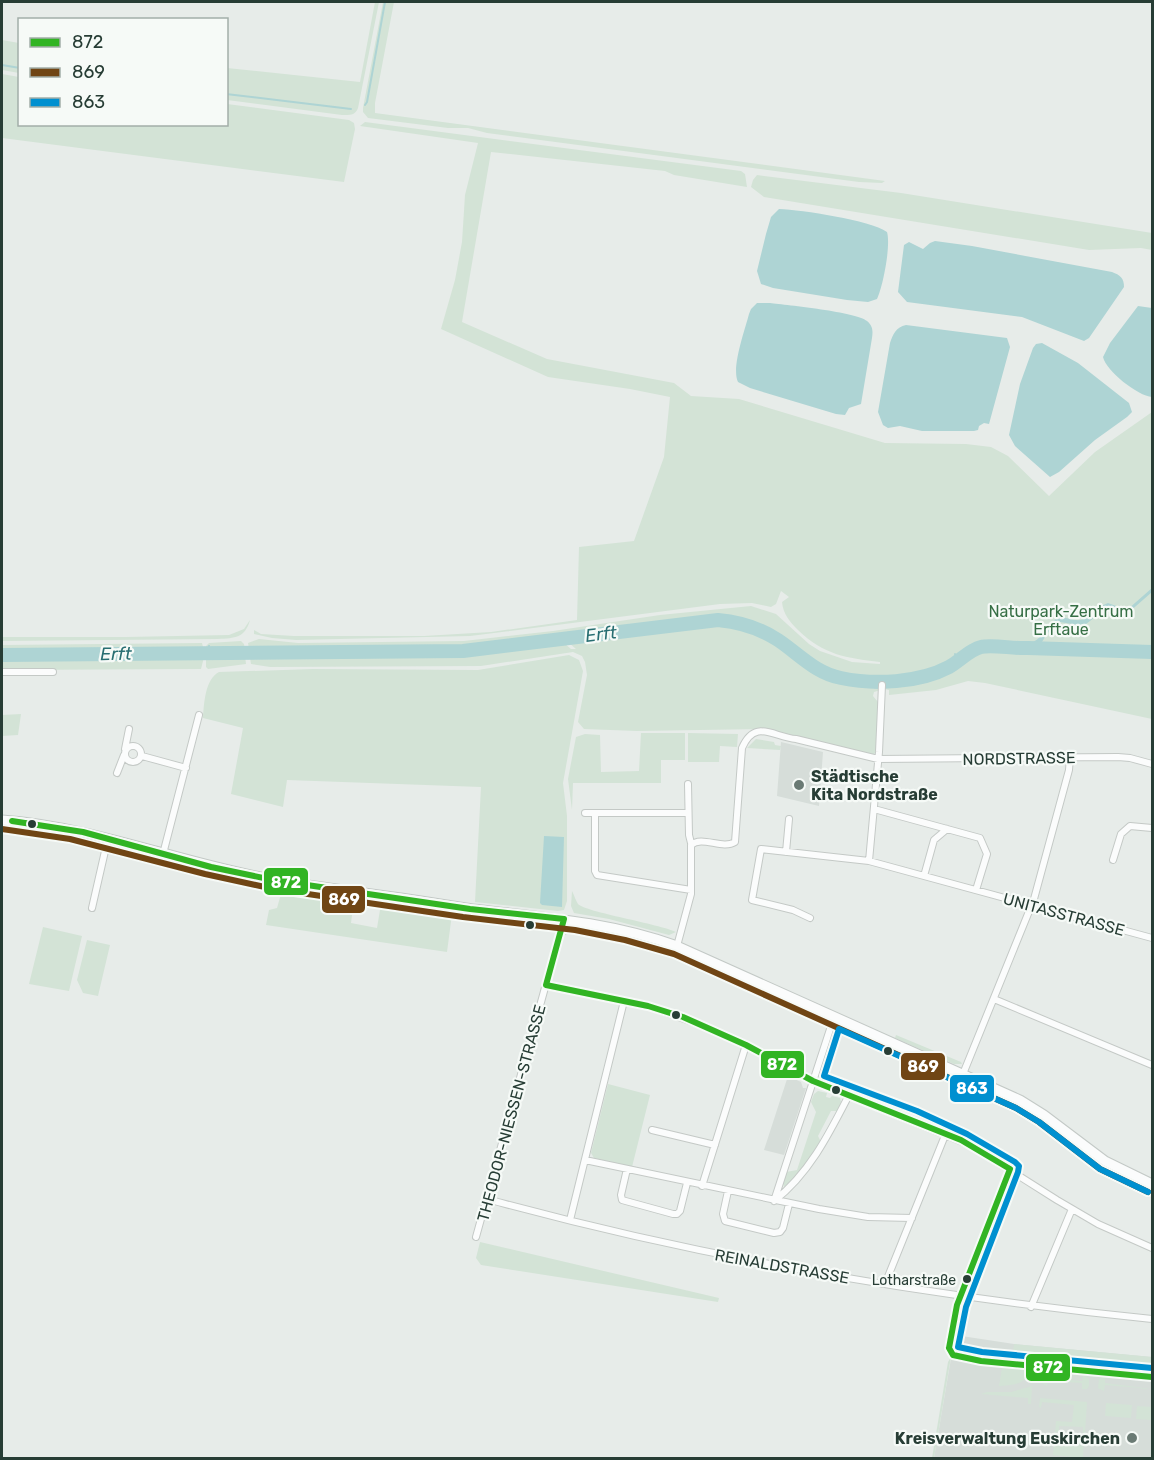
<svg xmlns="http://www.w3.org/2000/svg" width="1154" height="1460" font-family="Rubik,sans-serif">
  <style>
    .built { fill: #d6ddd9 }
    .green { fill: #d3e3d6 }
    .water { fill: #aed4d4 }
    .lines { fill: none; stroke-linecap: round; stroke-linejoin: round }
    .stream { stroke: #aed4d4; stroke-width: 2 }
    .river { stroke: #aed4d4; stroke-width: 14 }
    .street-casing { stroke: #c4c9c6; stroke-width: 8 }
    .secondary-casing { stroke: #c3c9c6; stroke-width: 11 }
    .street { stroke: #fbfcfc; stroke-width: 6 }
    .secondary { stroke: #fbfcfc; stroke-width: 9 }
    .bus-1-casing { stroke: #f6faf7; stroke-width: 10 }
    .bus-2-casing { stroke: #f6faf7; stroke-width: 10 }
    .bus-3-casing { stroke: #f6faf7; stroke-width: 10 }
    .bus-1 { stroke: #31b423; stroke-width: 6 }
    .bus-2 { stroke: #704514; stroke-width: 6 }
    .bus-3 { stroke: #0090d0; stroke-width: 6 }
    .poi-dot { fill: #6a7a74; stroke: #f6faf7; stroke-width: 2 }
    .bus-dot { fill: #273d35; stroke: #f6faf7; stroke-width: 2 }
    .labels { text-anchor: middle; stroke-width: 4.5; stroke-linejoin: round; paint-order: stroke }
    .bus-label { font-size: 14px; fill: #273d35; stroke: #f6faf7; text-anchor: end }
    .park-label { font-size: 16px; fill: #366f45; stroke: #f6faf7 }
    .street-label { font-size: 16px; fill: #273d35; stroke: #f6faf7 }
    .poi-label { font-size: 16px; font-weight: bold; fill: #273d35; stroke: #f6faf7; text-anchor: start }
    .water-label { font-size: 18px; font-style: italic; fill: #286e72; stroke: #f6faf7 }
    .line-badge { stroke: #f6faf7; stroke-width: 2 }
    .badge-label { font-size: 16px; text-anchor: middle; font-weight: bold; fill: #fff }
  </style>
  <rect width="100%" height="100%" fill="#e7ece9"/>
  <!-- built -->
  <path class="built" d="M 781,742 L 823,752 L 819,806 L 777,796 Z
    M 788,1076 L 801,1082 L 803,1088 L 806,1088 L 784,1155 L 764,1150 Z
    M 955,1335 L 1014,1344 L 1152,1357 L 1152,1458 L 934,1458 Z"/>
  <!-- green -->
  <path class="green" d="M 375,2 L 379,2 L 358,108 C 355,116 349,115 342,115 L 227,100 L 227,68 L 360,82 Z
    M 383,2 L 394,2 L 375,103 L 375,113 L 885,181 L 882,183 L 859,182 L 487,133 L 468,128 L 448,128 L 368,118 L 363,112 L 363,108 Z
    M 2,40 L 19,43 L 19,73 L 2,70 Z
    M 2,74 L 19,77 L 20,124 L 226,124 L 227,104 L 349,120 L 354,123 L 355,129 L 344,182 L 2,138 Z
    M 365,122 L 741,171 L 745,174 L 747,187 L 674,175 L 665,171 L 491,152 L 462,322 L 547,359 L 674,383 L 691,396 L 739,399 L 885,443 L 966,444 L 991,447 L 1008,456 L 1049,496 L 1095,452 L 1152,412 L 1152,719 L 985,683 L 968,681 L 936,690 L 889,695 L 889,690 L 884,689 L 874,692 L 873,696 L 878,702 L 876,752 L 873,755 L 824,744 L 811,739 L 763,729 L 637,731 L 584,729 L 578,722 L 587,675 L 585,662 L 582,656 L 573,652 L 481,666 L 270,667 L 251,664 L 250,658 L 254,656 L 337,657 L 453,654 L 563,642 L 571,649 L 576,649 L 568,642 L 690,625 L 729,625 L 755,632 L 774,641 L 821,675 L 852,683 L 881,684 L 880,678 C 862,677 842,678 824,670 C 811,664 801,653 790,645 C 771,629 745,619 721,617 L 464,648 L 390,650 L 249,649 L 248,643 L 259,639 L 298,643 L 464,641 L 553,631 L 660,615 L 751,606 L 776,614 L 809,644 L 820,651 L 852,662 L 880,664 L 880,662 C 846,658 824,655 798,630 C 790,622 783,614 782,602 L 789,597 L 781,591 L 776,604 L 771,607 L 752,603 L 720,604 L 470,636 L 296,640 L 272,638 L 254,634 L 254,630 L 261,634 L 294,636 L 424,636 L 491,632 L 577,620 L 579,547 L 634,541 L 664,457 L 670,397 L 630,389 L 548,377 L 441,329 L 455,280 L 462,242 L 465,195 L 478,143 L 360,126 Z
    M 757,175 L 901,193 L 1152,233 L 1152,250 L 1141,248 L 1089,250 L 764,197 L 751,187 L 753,180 Z
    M 250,620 C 245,638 235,638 218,639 L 2,641 L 2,637 L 126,637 L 229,635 L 244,629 Z
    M 241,641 L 244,644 L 245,650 L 210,651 L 211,647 L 208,646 L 206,651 L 206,646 L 209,643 Z
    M 202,643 L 204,651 L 2,652 L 2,645 Z
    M 569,655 L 579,660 L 583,671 L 563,783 L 567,816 L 567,901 L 564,910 L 558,911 L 475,902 L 481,787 L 287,780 L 283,807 L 231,794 L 243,728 L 203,718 C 204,704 205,679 219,672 L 313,669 L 478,670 Z
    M 237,656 L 245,656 L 246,664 L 208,669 L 206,667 L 206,657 Z
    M 204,657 L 201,669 L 2,670 L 2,658 Z
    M 21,714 L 18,735 L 2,736 L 2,715 Z
    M 641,733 L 685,733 L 685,760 L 661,760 L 661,783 L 573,783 L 572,810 L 568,779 L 576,737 L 585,734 L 600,735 L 601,772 L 639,771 Z
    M 688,733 L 738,734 L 737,747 L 720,746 L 719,762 L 688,762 Z
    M 756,739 L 774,742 L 775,745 L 781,746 L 780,750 L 747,748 Z
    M 275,887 L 354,899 L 351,923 L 377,928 L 381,904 L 452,914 L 447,952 L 266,925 L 269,910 L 277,908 L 281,894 L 275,891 Z
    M 572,891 C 574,895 576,901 578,904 C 585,912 660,924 676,932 L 669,935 L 609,919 L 574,913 L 571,906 Z
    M 573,924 C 613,932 653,939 689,958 L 623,938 L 569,925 Z
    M 43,927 L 82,936 L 69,991 L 29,984 Z
    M 566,927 L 628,943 L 570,932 L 564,936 Z
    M 87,940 L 110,945 L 98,996 L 83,993 L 77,980 Z
    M 693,960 L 730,974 L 817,1014 L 815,1018 Z
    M 844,1028 L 881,1043 L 880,1047 L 839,1029 Z
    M 896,1035 L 961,1062 L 962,1064 L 954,1064 L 895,1038 Z
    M 908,1056 L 974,1084 L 973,1086 L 907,1058 Z
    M 608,1084 L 650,1095 L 632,1167 L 594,1158 L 591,1153 Z
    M 977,1086 L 1018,1104 L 1048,1122 L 1098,1161 L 1138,1182 L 1137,1185 L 1120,1178 L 1091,1162 L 1025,1112 L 976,1087 Z
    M 818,1091 L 827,1093 L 826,1097 L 830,1098 L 832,1096 L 840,1098 L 841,1102 L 837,1111 L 831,1111 L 818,1136 L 821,1142 L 800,1172 L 784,1187 L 783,1183 L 786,1172 L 797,1170 L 816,1112 L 811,1102 L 814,1094 Z
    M 480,1242 L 719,1298 L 718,1302 L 481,1265 L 476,1258 Z
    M 1014,1344 L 1152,1357 L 1152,1367 L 1109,1363 L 1109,1369 L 1083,1367 L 1083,1361 L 1045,1357 L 1044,1363 L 1012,1360 Z
    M 951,1357 L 934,1458 L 932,1458 L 948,1362 Z
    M 1002,1368 L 1029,1370 L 1031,1371 C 1025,1385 1012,1385 999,1386 Z
    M 1046,1372 L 1049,1372 L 1049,1378 L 1082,1381 L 1083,1375 L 1089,1379 L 1089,1386 L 1087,1389 L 1082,1389 L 1082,1383 L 1048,1381 L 1047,1386 L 1041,1383 L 1041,1377 Z
    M 1103,1377 L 1105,1377 L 1105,1383 L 1152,1389 L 1105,1385 L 1104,1391 L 1098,1388 L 1099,1379 Z
    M 1032,1386 L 1031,1404 L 1028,1404 L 1028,1398 L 981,1394 L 987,1392 L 1011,1392 Z
    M 1040,1398 L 1087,1402 L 1085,1433 L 1083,1433 L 1083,1427 L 1059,1426 L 1059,1431 L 1055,1433 L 1056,1421 L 1072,1422 L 1074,1405 L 1042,1402 L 1041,1408 L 1039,1407 Z
    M 1106,1403 L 1132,1405 L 1131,1418 L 1105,1416 Z
    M 1137,1406 L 1152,1407 L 1152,1420 L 1136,1419 Z
    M 1055,1434 L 1057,1435 L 1058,1443 L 1082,1444 L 1083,1439 L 1084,1439 L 1083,1458 L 1053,1455 L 1054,1443 L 1056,1442 Z"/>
  <!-- water -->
  <path class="water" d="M 779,209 C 802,210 870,220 887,232 C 891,245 883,287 877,299 L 868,302 L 847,300 L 773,288 L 761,284 L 757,271 L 766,234 L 771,217 Z
    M 935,241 L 972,246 L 1112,272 C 1120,275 1124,278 1124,287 L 1089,338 L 1084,341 L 1022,317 L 907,302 L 898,292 L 904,245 L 909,242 L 923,249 L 930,243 Z
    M 757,303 L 770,303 C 787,305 857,312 867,321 C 873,326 873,331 872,338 L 861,404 L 849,408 L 845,415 L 836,414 L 750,388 L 738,382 C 731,368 745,330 749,314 L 751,309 Z
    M 1138,306 L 1152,308 L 1152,397 C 1138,396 1106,371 1103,357 L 1110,343 Z
    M 906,325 L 1007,338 L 1010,347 L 989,424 L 984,423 L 979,426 L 978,430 L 974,431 L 922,431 L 900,426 L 888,428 L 883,425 L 878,412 L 890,343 C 893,334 896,327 906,325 Z
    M 1042,343 L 1078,363 L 1129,403 L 1132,412 L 1127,417 L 1095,440 L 1059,472 L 1050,477 L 1015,446 L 1009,435 L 1020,384 L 1033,348 L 1036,344 Z
    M 1152,588 L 1152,592 L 1128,613 L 1107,608 L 1086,624 L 1078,625 L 1060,622 L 1050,630 L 1037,649 L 1017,653 L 1010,649 C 1017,646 1026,645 1033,642 C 1043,638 1046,624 1056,619 C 1066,615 1074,623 1084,619 C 1093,615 1098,606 1108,603 L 1127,610 Z
    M 544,836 L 564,837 L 562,907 L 542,905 L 540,903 Z"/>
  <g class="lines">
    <!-- stream -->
    <path class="stream" d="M 2,65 L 20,68
      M 226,94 L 351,109
      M 365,105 L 367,102 L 385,2
      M 207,654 L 209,646
      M 955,654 L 959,660"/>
    <!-- river -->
    <path class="river" d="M 1028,648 L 1152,652
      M 2,655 L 463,651 L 718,620 C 739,622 760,628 778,640 C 799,654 815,673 841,678 C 874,685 919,683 949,667 C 960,661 969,650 981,647 C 992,644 1014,649 1027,648"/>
    <!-- street casing -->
    <g class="street-casing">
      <path id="street" d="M 2,672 L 53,672
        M125 754a8 8 0 1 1 16 0a8 8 0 1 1-16 0Z
        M 125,749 L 129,729
        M 142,756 L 186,768
        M 117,773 L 124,755
        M 688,784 L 689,835 L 691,843
        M 874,809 L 980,838 L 987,854 L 976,890
        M 585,813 L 688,813
        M 595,813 L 595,871 L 597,875 L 691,890
        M 786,852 L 789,819
        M 163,854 L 199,715
        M 1113,860 L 1121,834 L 1130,826 L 1152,828
        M 869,861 L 879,752 L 882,685
        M 924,876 L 934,840 L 947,829
        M 92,908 L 108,838
        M 810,918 L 793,910 L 752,900 L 761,849 L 869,861 L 1152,938
        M 677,946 L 691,894 L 691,845 C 702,835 722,850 735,842 L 742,748 C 755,718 773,737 796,739 L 878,759 L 1118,757 L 1130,758 L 1152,764
        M 546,985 L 648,1006 L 701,1025 L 746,1045 L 813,1081 L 970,1145 L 1057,1200 L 1098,1224 L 1152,1248
        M 994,999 L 1152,1065
        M 963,1074 L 1034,899 L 1069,770 L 1070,757
        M 652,1130 L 715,1145
        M 585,1160 L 819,1209 L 868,1217 L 912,1218
        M 627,1169 L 621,1195 L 622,1200 L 673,1214 L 677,1214 L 680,1211 L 687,1183
        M 702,1186 L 746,1045
        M 728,1191 L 723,1214 L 725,1221 L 774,1233 L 780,1232 L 783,1228 L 789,1204
        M 487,1199 C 705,1259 928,1296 1152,1319
        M 774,1201 L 834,1017
        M 774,1201 C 809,1174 829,1134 849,1095
        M 570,1220 L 624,1001
        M 476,1237 L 564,919
        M 885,1284 L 946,1133
        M 961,1297 L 1010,1169
        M 1031,1307 L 1072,1209"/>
    </g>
    <!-- secondary casing -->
    <g class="secondary-casing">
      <path id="secondary" d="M 2,820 C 96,827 183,864 276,880 C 317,887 359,892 401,898 C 425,901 449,906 473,909 C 542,917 611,922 677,946 L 1020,1100 L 1044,1115 L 1105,1161 L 1152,1184"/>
    </g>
    <!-- street -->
    <use href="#street" class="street"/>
    <!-- secondary -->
    <use href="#secondary" class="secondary"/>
    <!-- bus-1 casing -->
    <g class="bus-1-casing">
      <path id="bus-1" d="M 12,821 L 83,832 L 211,867 L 273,880 L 470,909 L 564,919
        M 546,985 L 648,1006 L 683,1017 L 746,1045 L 813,1081 L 961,1140 L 1010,1169
        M 546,985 L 564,919
        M 949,1348 L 953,1355 L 981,1361 L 1152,1377
        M 949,1348 L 957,1305 L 1010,1169"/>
    </g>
    <!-- bus-2 casing -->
    <g class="bus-2-casing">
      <path id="bus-2" d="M 2,829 L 70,839 L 205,874 L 274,889 L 463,917 L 575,930 L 625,940 L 674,954 L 1016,1108 L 1039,1122 L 1100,1169 L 1148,1192"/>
    </g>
    <!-- bus-3 casing -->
    <g class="bus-3-casing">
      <path id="bus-3" d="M 1148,1192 L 1100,1169 L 1039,1122 L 1016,1108 L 839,1029 L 824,1076 L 917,1111 L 967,1134 L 1015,1162 L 1019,1166 L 1018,1172 L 966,1307 L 958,1347 L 982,1352 L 1152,1368"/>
    </g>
    <!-- bus-1 -->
    <use href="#bus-1" class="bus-1"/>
    <!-- bus-2 -->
    <use href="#bus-2" class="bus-2"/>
    <!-- bus-3 -->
    <use href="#bus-3" class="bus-3"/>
  </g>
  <!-- markers -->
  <g class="poi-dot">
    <circle cx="799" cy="785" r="6"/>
    <circle cx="1132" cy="1438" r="6"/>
  </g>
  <g class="bus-dot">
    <circle cx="32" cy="824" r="5"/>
    <circle cx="530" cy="925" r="5"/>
    <circle cx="676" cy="1015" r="5"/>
    <circle cx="888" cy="1051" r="5"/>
    <circle cx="836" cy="1090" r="5"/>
    <circle cx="967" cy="1279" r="5"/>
  </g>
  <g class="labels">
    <!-- bus labels -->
    <g class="bus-label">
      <text x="956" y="1285">Lotharstraße</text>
    </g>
    <!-- park labels -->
    <g class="park-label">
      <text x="1061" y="617">Naturpark-Zentrum<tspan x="1061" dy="18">Erftaue</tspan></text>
    </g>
    <!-- street labels -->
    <g class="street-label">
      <text transform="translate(1019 758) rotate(-1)" y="6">NORDSTRASSE</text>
      <text transform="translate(1064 914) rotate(15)" y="6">UNITASSTRASSE</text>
      <text transform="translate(511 1113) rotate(-75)" y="6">THEODOR-NIESSEN-STRASSE</text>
      <text transform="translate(782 1266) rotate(10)" y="6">REINALDSTRASSE</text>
    </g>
    <!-- poi labels -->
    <g class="poi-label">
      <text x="811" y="782">Städtische<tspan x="811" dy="18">Kita Nordstraße</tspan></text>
      <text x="1120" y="1444" text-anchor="end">Kreisverwaltung Euskirchen</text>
    </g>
    <!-- water labels -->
    <g class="water-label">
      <text transform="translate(601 634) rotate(-7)" y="6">Erft</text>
      <text transform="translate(116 654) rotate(-1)" y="6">Erft</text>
    </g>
  </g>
  <g class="line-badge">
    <rect x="263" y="867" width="46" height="29" rx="6" fill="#31b423"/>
    <rect x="321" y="885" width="45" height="29" rx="6" fill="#704514"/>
    <rect x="760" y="1050" width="45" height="29" rx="6" fill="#31b423"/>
    <rect x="900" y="1052" width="46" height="29" rx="6" fill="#704514"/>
    <rect x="949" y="1074" width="46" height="29" rx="6" fill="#0090d0"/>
    <rect x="1025" y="1353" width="46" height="29" rx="6" fill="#31b423"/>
  </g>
  <g class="badge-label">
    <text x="286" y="888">872</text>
    <text x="344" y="905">869</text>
    <text x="782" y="1070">872</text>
    <text x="923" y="1072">869</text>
    <text x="972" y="1094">863</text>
    <text x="1048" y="1373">872</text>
  </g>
  <!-- border -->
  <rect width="1154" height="1460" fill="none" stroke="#273d35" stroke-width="6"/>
  <!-- legend -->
  <rect x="18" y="18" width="210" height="108" fill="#f6faf7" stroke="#a3aea9" stroke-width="1.5"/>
  <rect x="30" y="38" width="30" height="9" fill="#31b423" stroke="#a3aea9" stroke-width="1.5"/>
  <text x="72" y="48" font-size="18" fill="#273d35">872</text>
  <rect x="30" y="68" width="30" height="9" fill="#704514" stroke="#a3aea9" stroke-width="1.5"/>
  <text x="72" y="78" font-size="18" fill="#273d35">869</text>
  <rect x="30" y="98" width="30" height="9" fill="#0090d0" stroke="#a3aea9" stroke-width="1.5"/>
  <text x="72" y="108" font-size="18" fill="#273d35">863</text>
</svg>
